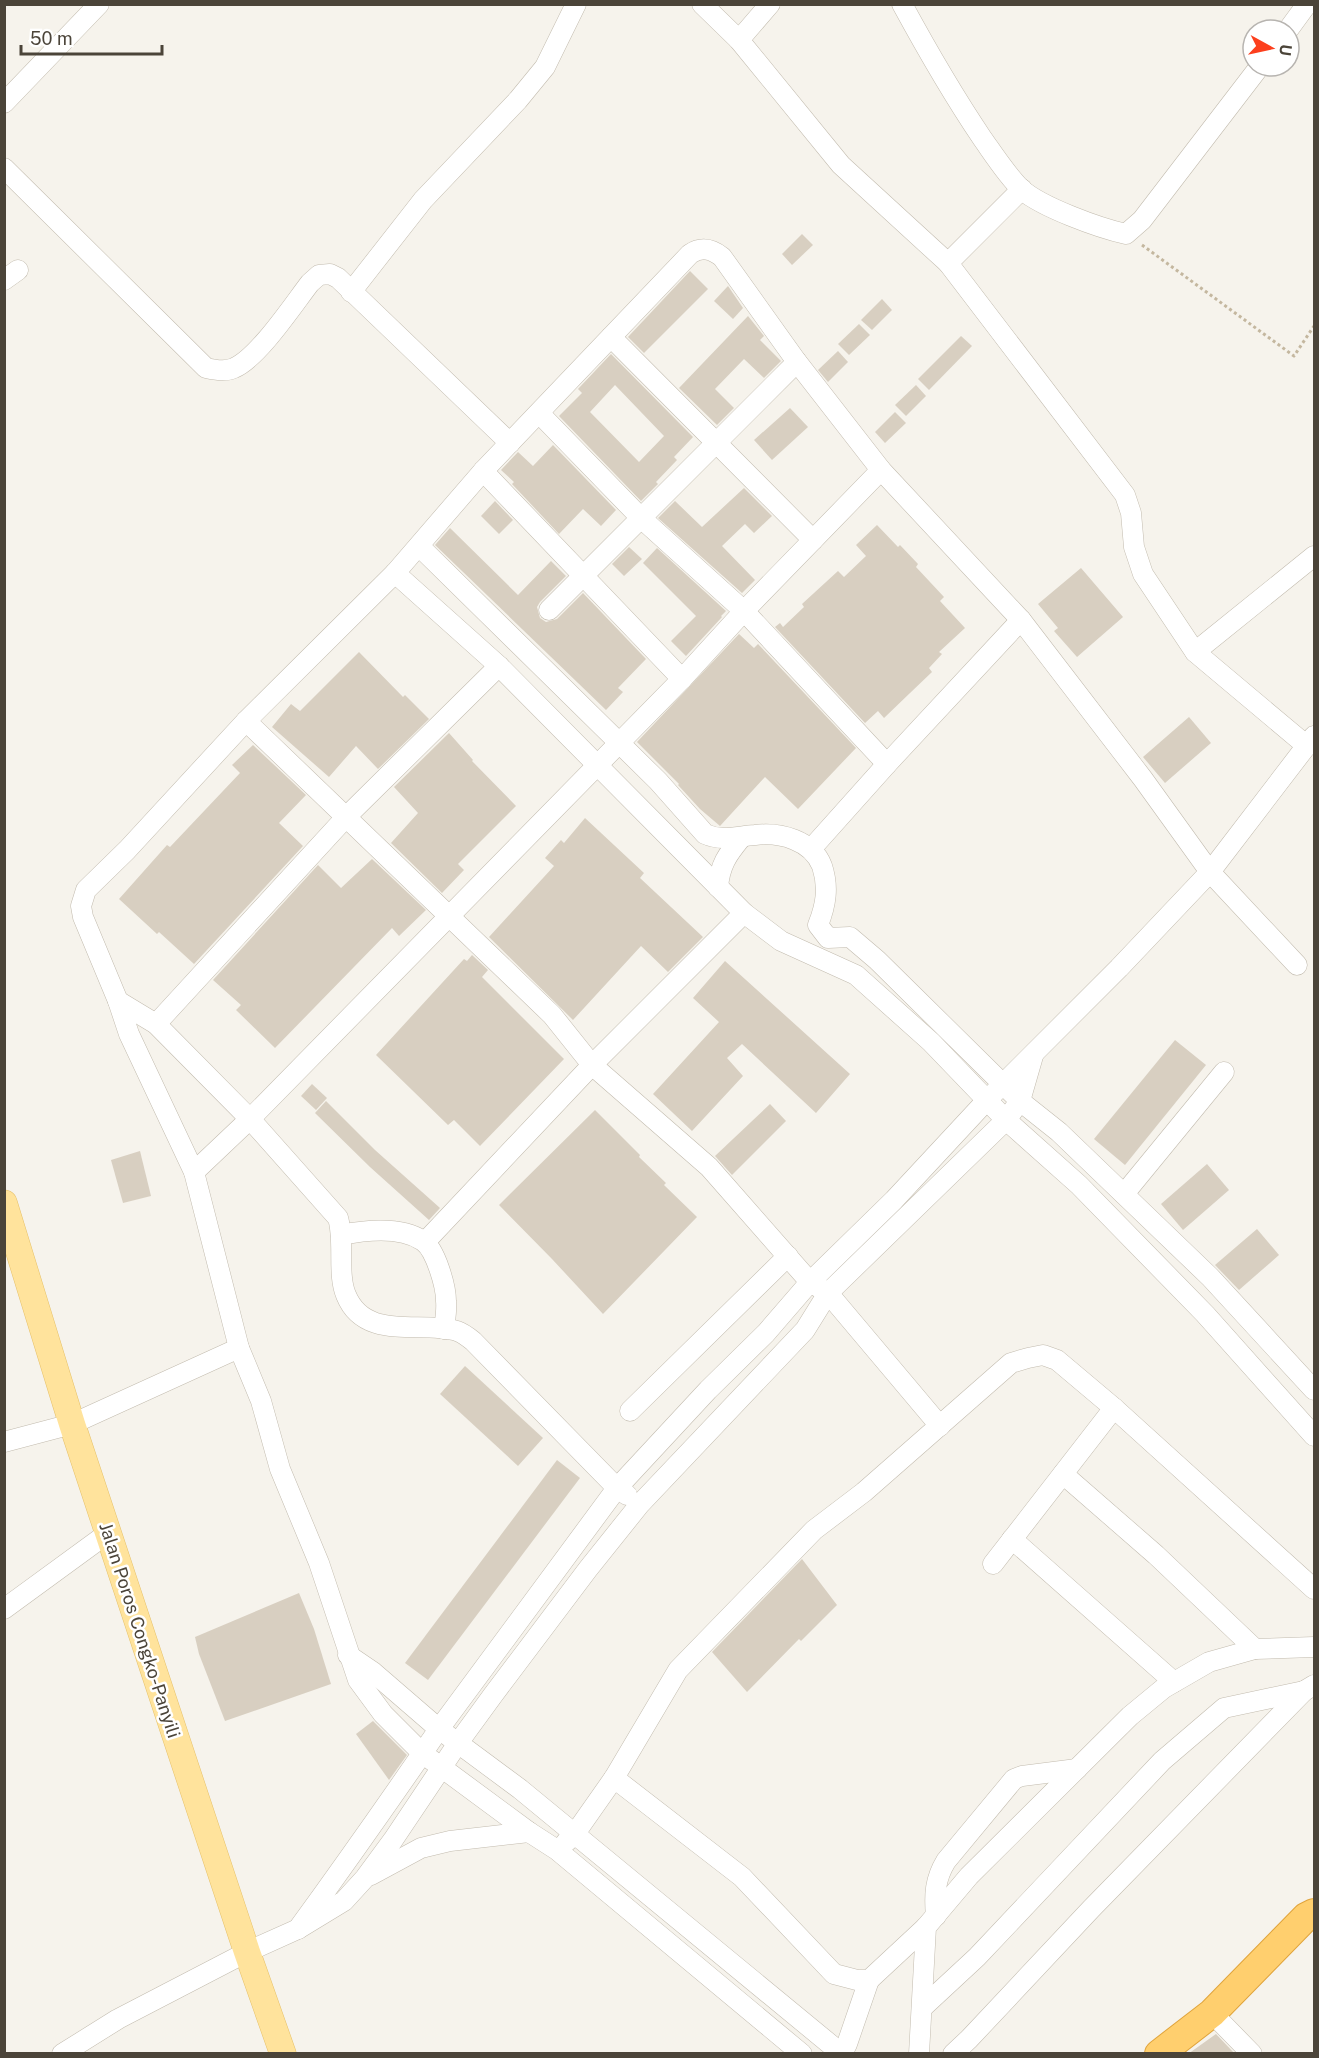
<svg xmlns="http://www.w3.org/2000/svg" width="1319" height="2058" font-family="'Public Sans',sans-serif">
  <rect width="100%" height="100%" fill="#f6f3ec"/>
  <!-- building -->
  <g fill="#d8cfc1" fill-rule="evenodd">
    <polygon points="802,234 813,245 792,265 782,254"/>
    <polygon points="690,271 708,289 644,353 628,337"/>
    <polygon points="728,286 743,308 733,319 714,301"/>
    <polygon points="882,299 892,310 872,330 861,320"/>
    <polygon points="748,316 764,336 760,340 781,361 764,378 744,359 715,389 734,408 717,425 679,388"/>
    <polygon points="859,324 870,335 849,355 838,344"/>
    <polygon points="961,336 972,346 929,390 918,379"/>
    <polygon points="838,351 848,362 828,382 818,370"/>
    <path d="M611 354 693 437 674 457 677 460 656 482 658 484 641 501 559 416 582 393 578 389ZM615 385 664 436 639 462 590 412Z"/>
    <polygon points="916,385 926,396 906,416 895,405"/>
    <polygon points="790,408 808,427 772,460 754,440"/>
    <polygon points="895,412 906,423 885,443 875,432"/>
    <polygon points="553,445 616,510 601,526 583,509 559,534 512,484 514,482 501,470 518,452 533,466"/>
    <polygon points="744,488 772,516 754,533 745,524 722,546 755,580 742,593 658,518 675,501 702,527"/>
    <polygon points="495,501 513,520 499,534 481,516"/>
    <polygon points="877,525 898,547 900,545 918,564 916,567 944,597 940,601 965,628 939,652 942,654 929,668 932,672 910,693 884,718 878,711 865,723 775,627 780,623 783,627 804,607 802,604 838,571 844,577 866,556 856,545"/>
    <polygon points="450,528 518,595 551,561 566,576 540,602 537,607 540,618 546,622 557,619 583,593 646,659 618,688 623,692 606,710 435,545"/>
    <polygon points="629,547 642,559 624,576 612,564"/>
    <polygon points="657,548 726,611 721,616 722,617 686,656 671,641 696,616 643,563"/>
    <polygon points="1081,568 1123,617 1077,657 1054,631 1058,628 1038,604"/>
    <polygon points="739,634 754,648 758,644 856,748 798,809 765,777 720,826 700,809 678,785 679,784 637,742"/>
    <polygon points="359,652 403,697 405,695 429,719 378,769 356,746 329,777 272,727 291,704 300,711"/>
    <polygon points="1189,717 1211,743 1165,783 1143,757"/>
    <polygon points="449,733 473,760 472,761 516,806 458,864 464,870 442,893 391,843 418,813 394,787"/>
    <polygon points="253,745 306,795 279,823 303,846 194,964 159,932 157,934 119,899 167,845 170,847 240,773 232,765"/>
    <polygon points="585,818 644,873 640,878 703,937 668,972 641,946 573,1020 489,937 554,866 545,858 561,840 564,843"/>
    <polygon points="372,859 426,910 399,936 392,928 275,1048 236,1010 241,1005 213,980 318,865 341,888"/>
    <polygon points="472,955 488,970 482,977 564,1059 480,1146 454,1120 448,1125 376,1055 464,959 467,961"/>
    <polygon points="725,961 850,1074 816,1113 742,1044 727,1058 743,1076 692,1131 653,1094 719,1022 693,998"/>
    <polygon points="1175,1040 1206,1065 1125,1165 1094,1139"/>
    <polygon points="312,1084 327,1098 316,1110 301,1096"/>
    <polygon points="326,1101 375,1150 440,1208 429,1220 370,1167 315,1113"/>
    <polygon points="770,1104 786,1121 732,1175 715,1156"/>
    <polygon points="595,1110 640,1155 639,1157 666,1183 664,1185 697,1217 603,1314 552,1259 499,1205"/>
    <polygon points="140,1151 151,1196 123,1203 111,1160"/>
    <polygon points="1207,1164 1229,1190 1183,1230 1161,1204"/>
    <polygon points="1257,1229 1279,1255 1239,1290 1215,1265"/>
    <polygon points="465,1366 543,1438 518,1466 440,1394"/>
    <polygon points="557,1460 580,1478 428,1680 405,1663"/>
    <polygon points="802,1559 837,1605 801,1641 799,1639 747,1692 712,1652"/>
    <polygon points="299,1593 314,1629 331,1684 225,1721 199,1654 195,1637"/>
    <polygon points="373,1721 407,1755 389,1780 356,1734"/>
    <polygon points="1216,2034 1235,2054 1188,2054"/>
  </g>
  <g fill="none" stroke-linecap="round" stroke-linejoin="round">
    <defs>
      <g id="minor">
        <polyline points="702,4 739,40 841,165 948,263 1125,495 1131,513 1134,547 1143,574 1195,652 1307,746"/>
        <path d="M902 4C927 50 953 95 982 138 994 155 1006 174 1021 189 1041 207 1099 228 1126 234L1142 220 1260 66"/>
        <polyline points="1288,30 1307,4"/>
        <polyline points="739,40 770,4"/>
        <polyline points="4,103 99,4"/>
        <path d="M4 168 206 368C216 370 225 372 234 368 258 358 293 305 310 283L319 275 330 274 338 278 510 443"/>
        <polyline points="948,263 1022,189"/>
        <polyline points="4,280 18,270"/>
        <polyline points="351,292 423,200 518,100 545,67 576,4"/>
        <polyline points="611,337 813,540"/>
        <polyline points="539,413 641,518 744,611 887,764"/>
        <polyline points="483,471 682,679"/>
        <path d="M419 546 658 781 705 834C723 842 737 836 755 835 780 832 812 840 822 866 829 887 826 905 818 925L828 938 850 937 877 960 1020 1101 1059 1132 1210 1277 1314 1390"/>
        <polyline points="395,573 499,666 744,913 781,941 856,975 931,1042 1006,1120 1079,1185 1205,1314 1314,1436"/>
        <polyline points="549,610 797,362"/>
        <polyline points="1195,652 1314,556"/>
        <polyline points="246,721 552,1015 592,1065 709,1167 810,1282 828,1293 940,1426"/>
        <polyline points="811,849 887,764 1021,620"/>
        <path d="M718 887C720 865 727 855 741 838"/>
        <polyline points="1297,965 1210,872 1314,736"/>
        <path d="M118 1001 156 1024 250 1119 338 1218C345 1241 337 1274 346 1295 365 1342 421 1320 457 1331 463 1333 468 1337 473 1341L617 1488 627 1495"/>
        <polyline points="156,1024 347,816 499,666"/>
        <polyline points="194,1172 250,1119 682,679 744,611 881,470"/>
        <polyline points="1124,1194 1224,1072"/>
        <path d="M341 1235C366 1230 401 1226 423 1241 436 1250 446 1287 446 1301 447 1311 445 1320 444 1329"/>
        <polyline points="425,1242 592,1065 744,913"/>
        <polyline points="630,1411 788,1256"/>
        <polyline points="4,1442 72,1424 239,1348"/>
        <polyline points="1063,1474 1156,1555 1255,1649"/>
        <polyline points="1012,1539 1174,1682"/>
        <polyline points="993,1564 1114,1408"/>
        <polyline points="4,1609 108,1533"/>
        <polyline points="348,1655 373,1672 439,1729 520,1789 842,2054"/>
        <polyline points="566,1842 574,1835 614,1778"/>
        <polyline points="371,1875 421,1848 450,1841 529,1832"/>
        <path d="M936 1916C934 1895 935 1879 946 1861L1014 1779 1022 1776 1077 1769"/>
        <polyline points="926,1927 869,1980 857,1980 834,1974 742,1877 614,1778 678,1670 814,1530 864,1492 1011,1363 1028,1358 1043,1355 1057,1360 1114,1408 1314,1589"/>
        <path d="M298 1929C346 1863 393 1796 439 1729L617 1488 708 1390 766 1333 810 1282 894 1200 987 1100 1119 968 1210 872 1143 779 1021 620 881 470 797 362 722 257C712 249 702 246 690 254L483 471 395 573 246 721 127 850 86 890 81 906 83 917 118 1001 129 1034 194 1172 239 1348 261 1401 280 1469 319 1563 358 1680 383 1714 422 1753 529 1832 557 1850 802 2054"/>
        <polyline points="922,2008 977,1957 1162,1761 1224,1708 1304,1691"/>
        <polyline points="1212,2013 1252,2054"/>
        <polyline points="62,2054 118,2019 247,1952 298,1929 344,1901 365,1878 393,1840 458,1743 493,1695 588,1569 640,1504 805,1330 828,1293 1006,1120 1020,1101 1033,1056"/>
        <polyline points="842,2054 847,2044 869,1980"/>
        <polyline points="919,2054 926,1927 969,1876 1130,1716 1164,1688 1209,1662 1255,1649 1314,1647"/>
        <polyline points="953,2054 969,2039 1091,1909 1304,1691 1314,1685"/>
      </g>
      <polyline id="major" points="4,1203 72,1424 247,1952 283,2054"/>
      <polyline id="highway" points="1159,2054 1212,2013 1306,1917 1314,1913"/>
    </defs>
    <!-- minor casing -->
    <use href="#minor" stroke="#c2bbae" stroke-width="21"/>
    <!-- major casing -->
    <use href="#major" stroke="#e6c16a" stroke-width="27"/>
    <!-- highway casing -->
    <use href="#highway" stroke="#e0a43c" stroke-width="30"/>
    <!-- path -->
    <polyline stroke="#c4b79f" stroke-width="3" stroke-dasharray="3 3" stroke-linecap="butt" points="1142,245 1294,356 1314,326"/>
    <!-- minor -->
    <use href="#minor" stroke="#fff" stroke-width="20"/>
    <!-- major -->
    <use href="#major" stroke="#ffe39c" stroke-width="26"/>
    <!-- highway -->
    <use href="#highway" stroke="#ffcf6e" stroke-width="28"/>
  </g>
  <g text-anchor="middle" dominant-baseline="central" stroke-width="5" stroke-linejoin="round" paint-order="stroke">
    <!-- street labels -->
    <g font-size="18" fill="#4b4439" stroke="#fff">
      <text transform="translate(140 1630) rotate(72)">Jalan Poros Congko-Panyili</text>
    </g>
  </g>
  <!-- border -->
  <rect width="1319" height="2058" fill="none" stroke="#4b4439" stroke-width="12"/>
  <!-- north arrow -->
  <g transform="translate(1271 48) rotate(98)"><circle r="28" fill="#ffffff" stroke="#b7b4b0" stroke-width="1.5"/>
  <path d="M0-4.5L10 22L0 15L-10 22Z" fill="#fc3f1d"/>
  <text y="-9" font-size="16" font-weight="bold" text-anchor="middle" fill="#4b4439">U</text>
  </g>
  <!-- scale -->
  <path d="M21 45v9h141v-9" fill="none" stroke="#4b4439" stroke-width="3"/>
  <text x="30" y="45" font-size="18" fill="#4b4439" stroke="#ffffff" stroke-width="4.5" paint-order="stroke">50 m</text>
</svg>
